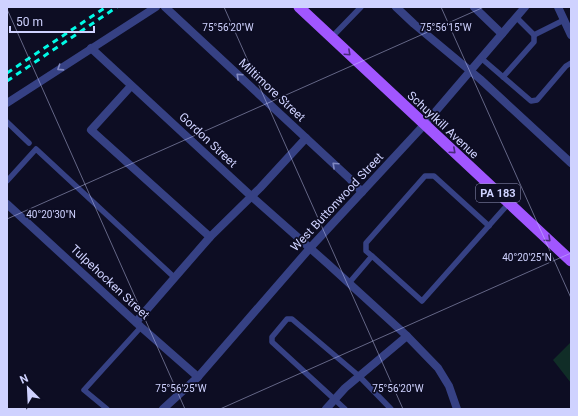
<svg xmlns="http://www.w3.org/2000/svg" width="578" height="416" font-family="Roboto,sans-serif">
  <rect width="100%" height="100%" fill="#0d0d23"/>
  <!-- green -->
  <polygon fill="#102d27" points="571,342 571,383 553,360"/>
  <g fill="none" stroke-linecap="round" stroke-linejoin="round">
    <!-- service -->
    <g stroke="#364184" stroke-width="5.5">
      <polyline points="534,35 564,20"/>
      <polyline points="331,38 361,7"/>
      <polyline points="481,58 531,101 537,100 566,66 571,63"/>
      <polyline points="503,77 534,42 534,35 516,17"/>
      <polyline points="7,122 29,143"/>
      <polyline points="7,181 36,149 175,278"/>
      <polyline points="372,256 366,251 366,243 425,176 434,176 489,226"/>
      <polyline points="349,283 372,256 422,301 509,203"/>
      <polyline points="107,409 84,390 141,327"/>
      <polyline points="345,409 272,342 272,337 287,319 292,319 359,376 391,409"/>
    </g>
    <!-- minor -->
    <g stroke="#364184" stroke-width="8">
      <polyline points="165,7 349,178 362,192"/>
      <polyline points="396,7 414,24 480,79 571,163"/>
      <polyline points="474,7 502,34"/>
      <polyline points="558,7 571,35"/>
      <polyline points="91,48 251,196 328,264 407,336 438,368 449,386 457,409"/>
      <polyline points="131,86 91,130 210,237"/>
      <polyline points="7,103 156,7"/>
      <polyline points="7,204 141,327 198,377"/>
      <polyline points="136,322 210,237 260,188 306,138"/>
      <polyline points="326,409 345,388 407,336"/>
    </g>
    <!-- tertiary -->
    <polyline stroke="#364184" stroke-width="8" points="163,409 198,377 310,248 424,125 525,7"/>
    <!-- primary -->
    <polyline stroke="#a156ff" stroke-width="11" points="299,7 571,261"/>
    <!-- rail -->
    <g stroke="#00fae6" stroke-width="3" stroke-dasharray="6 5" stroke-linecap="butt">
      <polyline points="7,73 106,7"/>
      <polyline points="7,81 117,7"/>
    </g>
  </g>
  <!-- one-way arrows -->
  <defs><path id="oneway-chevron" d="M-2-3.5L2.5 0L-2 3.5" fill="none" stroke-width="1.6" stroke-linecap="round" stroke-linejoin="round"/></defs>
  <g stroke="#482a7b">
    <use href="#oneway-chevron" transform="translate(348 53) rotate(43)"/>
    <use href="#oneway-chevron" transform="translate(453 151) rotate(42)"/>
    <use href="#oneway-chevron" transform="translate(548 239) rotate(43)"/>
  </g>
  <g stroke="#828ac2">
    <use href="#oneway-chevron" transform="translate(60 68) rotate(147)"/>
    <use href="#oneway-chevron" transform="translate(239 76) rotate(-137)"/>
    <use href="#oneway-chevron" transform="translate(335 165) rotate(-137)"/>
  </g>
  <!-- ticks -->
  <path fill="none" stroke="#cfd2ff" stroke-width="1" stroke-opacity="0.45" d="M224 7 403 409M441 7 571 298M7 9 185 409M7 219 484 7M220 409 571 253"/>
  <g text-anchor="middle" dominant-baseline="central" stroke-width="3.5" stroke-linejoin="round" paint-order="stroke">
    <!-- shield labels -->
    <rect fill="#0d0d23" stroke="#9597bd" stroke-width="1" x="476" y="184" width="44" height="18" rx="3"/>
    <g font-size="11" font-weight="bold" fill="#cfd2ff">
      <text x="498" y="193">PA 183</text>
    </g>
    <!-- street labels -->
    <g font-size="12" fill="#cfd2ff" stroke="#0d0d23">
      <text transform="translate(272 90) rotate(43)">Miltimore Street</text>
      <text transform="translate(443 125) rotate(43)">Schuylkill Avenue</text>
      <text transform="translate(208 140) rotate(43)">Gordon Street</text>
      <text transform="translate(337 202) rotate(-47)">West Buttonwood Street</text>
      <text transform="translate(110 282) rotate(43)">Tulpehocken Street</text>
    </g>
  </g>
  <g font-size="10" text-anchor="middle" fill="#cfd2ff" stroke="#0d0d23" stroke-width="3.5" stroke-linejoin="round" paint-order="stroke">
    <text x="228" y="31">75°56'20"W</text>
    <text x="446" y="31">75°56'15"W</text>
    <text x="51" y="218">40°20'30"N</text>
    <text x="527" y="261">40°20'25"N</text>
    <text x="181" y="392">75°56'25"W</text>
    <text x="398" y="392">75°56'20"W</text>
  </g>
  <!-- border -->
  <rect width="578" height="416" fill="none" stroke="#cfd2ff" stroke-width="16"/>
  <!-- north arrow -->
  <g transform="translate(28 388) rotate(336)" stroke="#0d0d23" stroke-width="3" paint-order="stroke">
  <path d="M0-3L7 15L0 10L-7 15Z" fill="#cfd2ff"/>
  <text y="-6" font-size="11" font-weight="bold" text-anchor="middle" fill="#cfd2ff">N</text>
  </g>
  <!-- scale -->
  <path d="M10 26v6h84v-6" fill="none" stroke="#cfd2ff" stroke-width="2"/>
  <text x="16" y="26" font-size="12" fill="#cfd2ff" stroke="#0d0d23" stroke-width="3" paint-order="stroke">50 m</text>
</svg>
